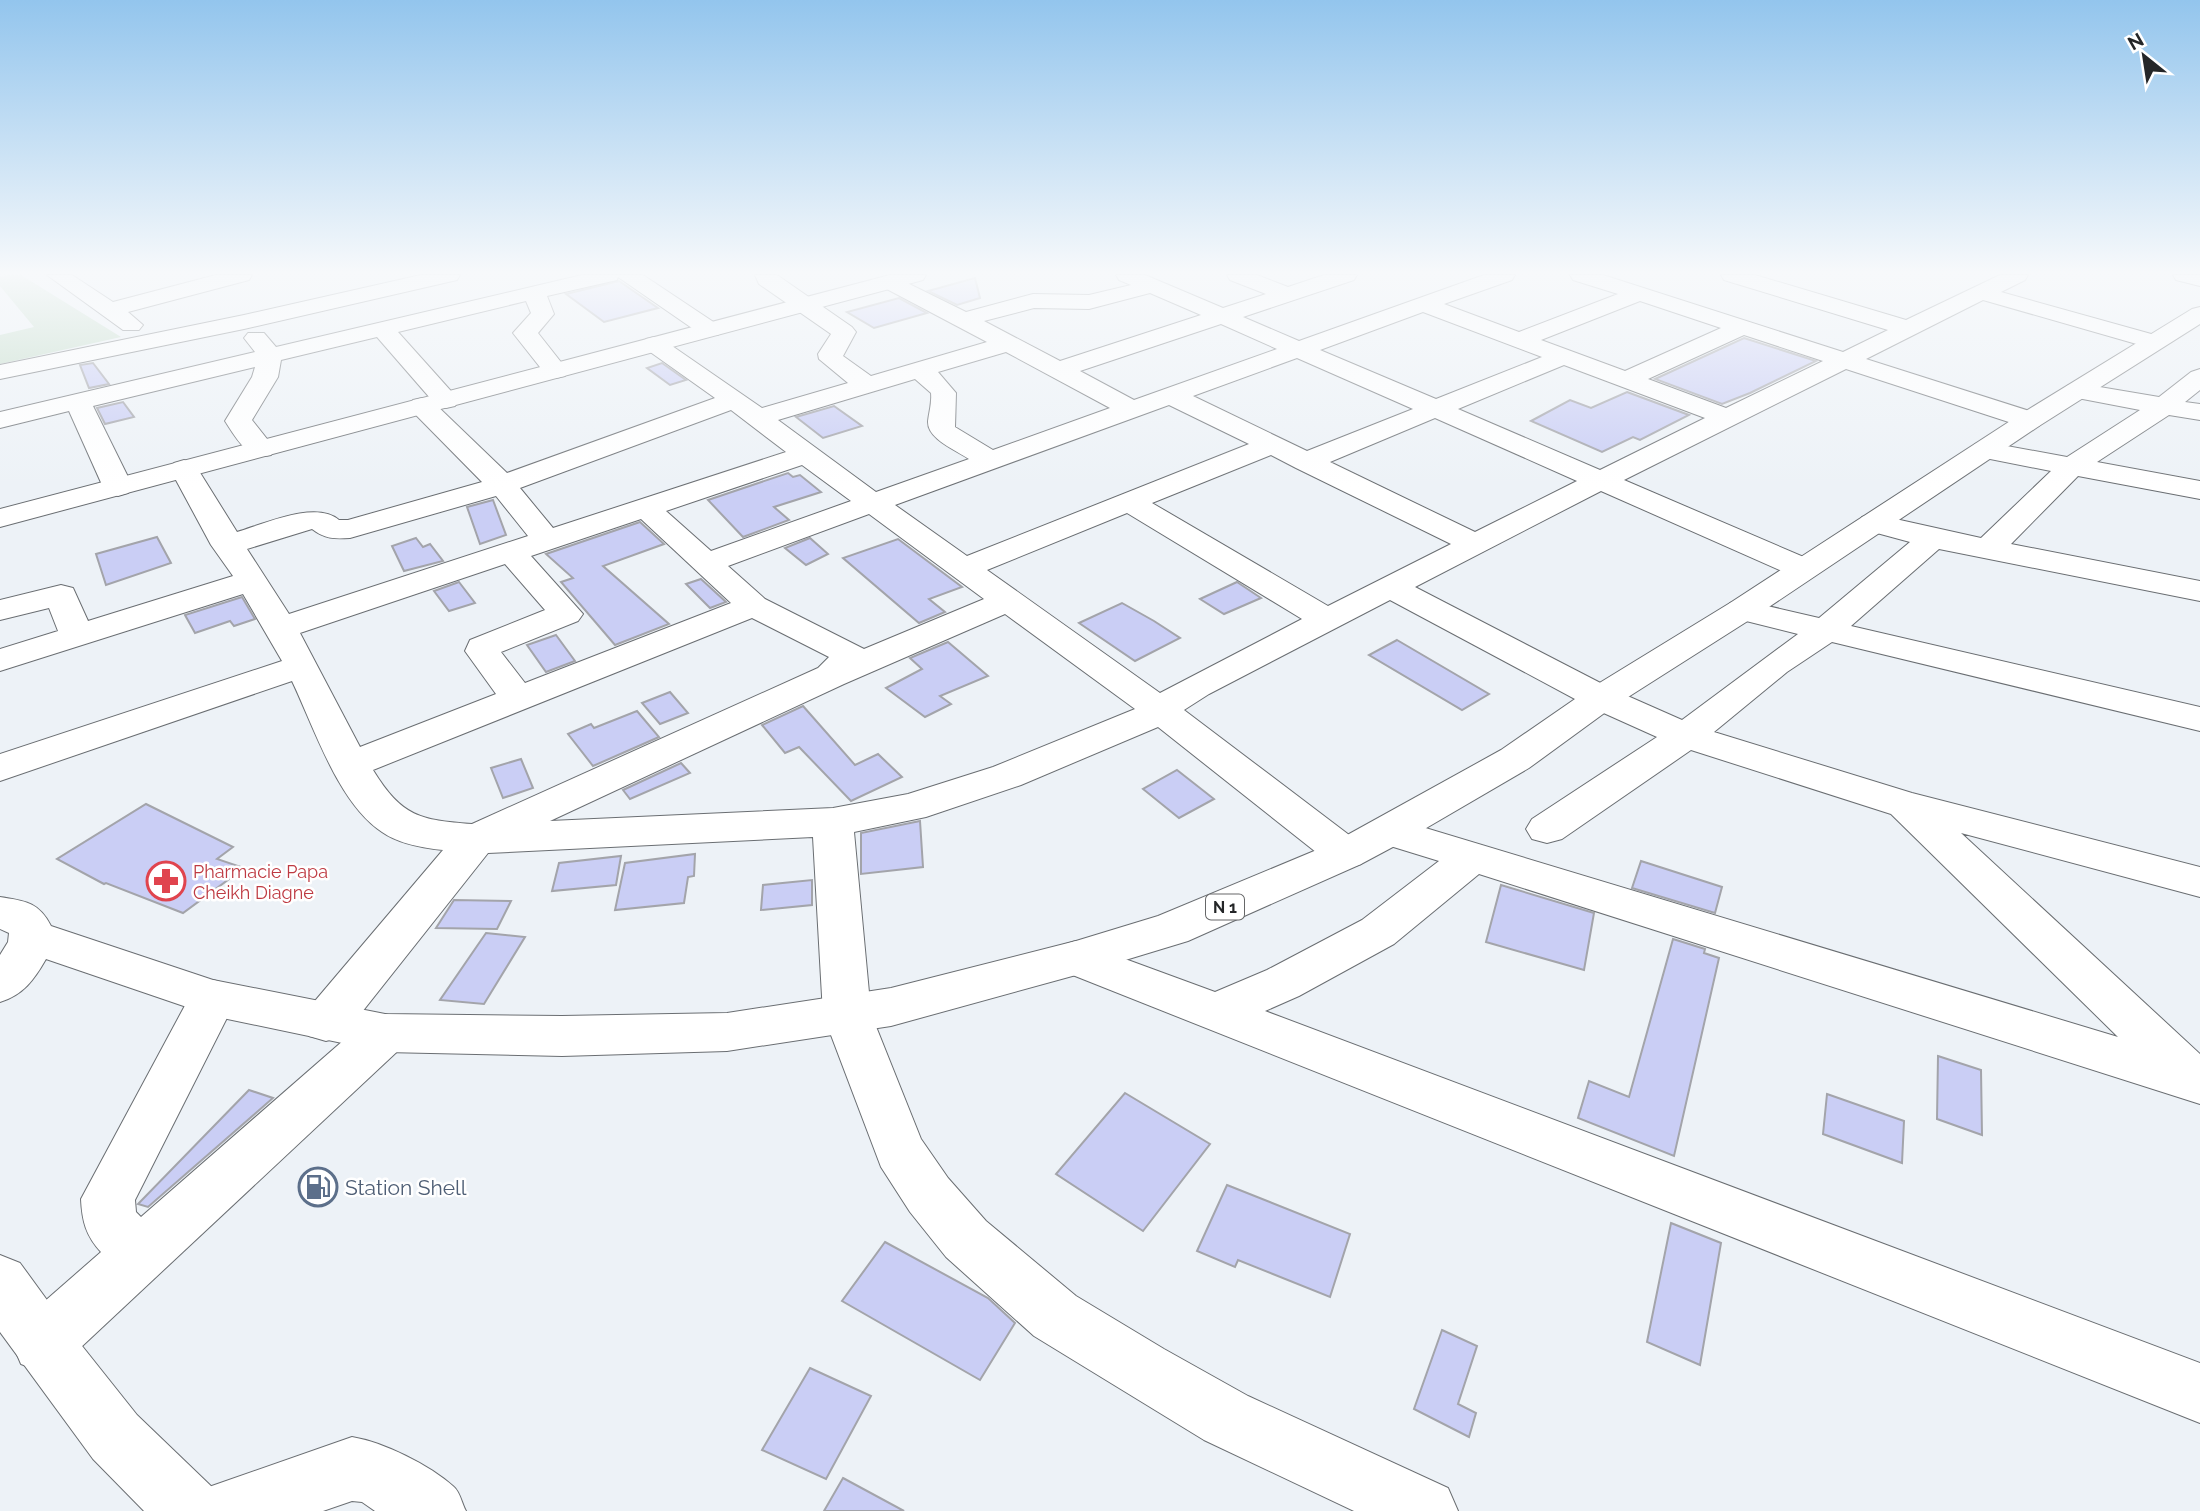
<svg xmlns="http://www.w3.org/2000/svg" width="2200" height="1511" font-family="Raleway,sans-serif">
  <rect width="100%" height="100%" fill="#edf2f7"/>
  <!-- green -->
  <polygon fill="#c2dbc7" points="8,275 21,275 121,337 0,364 0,335 34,327 0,286 0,277"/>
  <!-- building -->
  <g fill="#cacef5" stroke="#a3a4aa" stroke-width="2">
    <polygon points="975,278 980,298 957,305 928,291"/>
    <polygon points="619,281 658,308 604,322 566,294"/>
    <polygon points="899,298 927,313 874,328 847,312"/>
    <polygon points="1744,338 1816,361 1750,393 1722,404 1655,379"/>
    <polygon points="93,363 109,384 89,388 80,365"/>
    <polygon points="662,363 686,380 670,385 647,368"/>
    <polygon points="1627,392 1689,415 1640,440 1633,437 1602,452 1531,421 1570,400 1591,408"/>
    <polygon points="123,402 134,417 105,424 97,408"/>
    <polygon points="834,406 862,426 823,438 796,417"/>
    <polygon points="788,473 793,477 800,475 821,492 774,507 789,520 743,537 708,500"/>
    <polygon points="493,500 506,535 480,544 467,507"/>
    <polygon points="640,522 664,544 603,566 669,624 615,645 561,582 573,578 546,554"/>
    <polygon points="157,537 171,563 106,585 96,554"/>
    <polygon points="416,538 423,547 430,544 443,561 404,571 392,546"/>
    <polygon points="810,538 828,554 806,565 785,548"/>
    <polygon points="898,539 962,587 929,599 945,612 919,623 843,558"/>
    <polygon points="701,579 726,602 710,608 686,584"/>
    <polygon points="459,582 475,603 449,611 434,591"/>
    <polygon points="1237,582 1261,598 1224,614 1200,599"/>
    <polygon points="242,597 255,619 234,626 230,621 195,633 185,615"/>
    <polygon points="1122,603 1154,621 1180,638 1135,661 1079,623"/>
    <polygon points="556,635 575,661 546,672 527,645"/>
    <polygon points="1397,640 1489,694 1462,710 1369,655"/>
    <polygon points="948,642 988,676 940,696 951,704 925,717 886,688 922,669 910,658"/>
    <polygon points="670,692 688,713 660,724 642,703"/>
    <polygon points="803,706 855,765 878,754 902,777 851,801 799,747 785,753 762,725"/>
    <polygon points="637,711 659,737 593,766 568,734 591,724 594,728"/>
    <polygon points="521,759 533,788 503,798 491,768"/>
    <polygon points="681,763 690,773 630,799 623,790"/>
    <polygon points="1177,770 1214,799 1179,818 1143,789"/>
    <polygon points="146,804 233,847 217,859 244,868 183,913 106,883 104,884 57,859"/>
    <polygon points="920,821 923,867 861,874 861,833"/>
    <polygon points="695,854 694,876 688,877 684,903 615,910 625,863"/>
    <polygon points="621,856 616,885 552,891 559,863"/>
    <polygon points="1641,861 1722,887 1715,913 1632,888"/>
    <polygon points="812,880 812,905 761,910 763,885"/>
    <polygon points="1501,885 1594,913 1584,970 1486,942"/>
    <polygon points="454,900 511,901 497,929 436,928"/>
    <polygon points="486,933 525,937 484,1004 440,1000"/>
    <polygon points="1673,939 1705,949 1704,953 1719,958 1674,1156 1578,1118 1589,1081 1629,1097"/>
    <polygon points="1938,1056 1981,1070 1982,1135 1937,1119"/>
    <polygon points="249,1090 273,1098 148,1207 138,1204"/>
    <polygon points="1125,1093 1210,1144 1143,1231 1056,1174"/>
    <polygon points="1827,1094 1904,1121 1902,1163 1823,1134"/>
    <polygon points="1227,1185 1350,1234 1330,1297 1238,1260 1235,1267 1197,1251"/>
    <polygon points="1671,1223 1721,1243 1700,1365 1647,1342"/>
    <polygon points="885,1242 988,1298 1015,1323 980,1380 842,1301"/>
    <polygon points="1442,1330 1477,1346 1458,1404 1476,1413 1469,1437 1414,1409"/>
    <polygon points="810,1368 871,1396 826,1479 762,1450"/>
    <polygon points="843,1478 904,1511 824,1511"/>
  </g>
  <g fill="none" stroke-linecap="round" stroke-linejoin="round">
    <defs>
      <g id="minor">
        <polygon points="47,275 72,275 113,302 216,275 252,275 249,280 128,312 143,325 139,330 123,330"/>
        <polygon points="421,275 460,275 457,280 244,329 0,379 0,365 244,315"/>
        <path d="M582 275H643L718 325 722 330 718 335H702L618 277 617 280 547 296 554 314 538 333 568 371 565 376 556 378 547 376 513 333 531 313 526 301 398 332 459 400 455 406 446 408 437 406 377 337 281 360 278 377 252 420 275 449 271 455C248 461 236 438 225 421L252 377 255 367 93 406 133 487 128 493 118 496 108 493 103 487 69 411 0 428V412L255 352 244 338 248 333H264L276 347Z"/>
        <path d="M755 275H777L852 327 856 332 843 356 871 376 987 342 883 287 880 282 883 277 891 275 966 312 1033 294 1089 295 1131 285 1119 280 1116 275H1145L1223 308 1266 294 1230 280 1227 275H1257L1288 287 1324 275H1357L1354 280 1243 317 1299 341 1484 275H1515L1512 280 1444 304 1519 332 1618 294 1573 280 1570 275H1603L1843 352 1888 330 1724 280 1721 275H1755L1906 320 2000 275H2028L2025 280 2001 292 2162 337 2166 342 2162 347 2154 349 1983 300 1866 359 2039 414 2043 420 2039 426 2030 428 2021 426 1846 369 1624 480 1813 561 1818 568 1813 575 1802 578 1791 575 1601 491 1415 587 1614 690 1682 720 1798 634 1730 617 1725 610 1730 603 1742 600 1819 618 1910 542 1862 529 1858 523 1862 517 1873 514 1981 538 2051 471 1975 456 1971 450 1975 444 1985 442 2067 457 2140 410 2067 396 2063 391 2067 386 2076 383 2159 397 2191 372 2200 369V390L2185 402 2200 404V420L2169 415 2097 462 2200 481V499L2078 476 2011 544 2200 581V601L1939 549 1851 626 2200 707V731L1832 642 1787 672 1714 732 1912 793 2200 867V897L1961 833 2200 1054V1104L1479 874 1394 944 1299 996 1265 1011 2200 1363V1423L1060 970 1053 958 1060 946 1076 941 1215 992 1267 970 1362 920 1439 861 1374 841 1368 831 1374 821 1389 817 2118 1037 1891 814 1691 750 1562 839 1547 843 1532 839 1526 829 1532 819 1657 737 1588 706 1390 600 1209 694 1184 710 1361 844 1367 854 1361 864 1346 869 1331 864 1158 727 1021 785 926 817 854 832 871 1014 921 1139 948 1178 986 1221 1076 1296 1164 1349 1248 1396 1448 1488 1458 1511H1354L1204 1440 1034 1336 946 1257 910 1212 881 1167 823 1014 813 837 488 853 343 1036 326 1041 309 1036 302 1022 309 1008 443 850C423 848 399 844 382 832 338 803 314 727 292 681L0 781V754L282 661 243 594 0 671V649L58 631 49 608 0 620V600L61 585 73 588 88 621 233 576 211 545 170 469 174 463 184 460 194 463 237 532C264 524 316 500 339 520H348L482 482 413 412 409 406 413 400 422 398 431 400 507 473 715 398 646 349 642 344 646 339 654 337 662 339 762 408 848 383 819 359 818 354 831 334 759 284ZM1150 293 1201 315 1060 361 984 321 1034 308 1089 309ZM1640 301 1721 328 1625 371 1541 340ZM1423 312 1542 357 1436 399 1320 350ZM1221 324 1277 349 1134 400 1080 371ZM1744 335 1823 361 1726 408 1648 379ZM1006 352 1110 408 993 450 955 427 956 393 938 372ZM1297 358 1413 409 1307 451 1193 396ZM1564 365 1705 418 1600 470 1458 409ZM915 379 931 393C932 403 929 412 928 421 927 439 956 450 969 459L876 492 778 420ZM1169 405 1249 444 967 556 895 505ZM731 410 786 452 553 528 520 488ZM1435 418 1577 481 1475 532 1330 462ZM1271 455 1296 468 1451 544 1328 606 1152 503ZM802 465 851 501 711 551 666 511ZM496 496 528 536 289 614 247 549 312 529C325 539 334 539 350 538ZM1127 513 1302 619 1160 693 987 570ZM869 514 984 599 864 649 765 599 728 566ZM641 519 731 603 525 683 501 652 578 621 583 614 531 556ZM505 564 545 610 470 640 465 651 496 694 360 747 300 633ZM1005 614 1135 709 993 767 908 794 833 808 550 821 844 684ZM752 618 829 657 818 668 472 824C420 820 402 817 373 770Z"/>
        <polygon points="2173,275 2200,275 2200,286 2176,280"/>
        <path d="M213 980 230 985 237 998 135 1200 136 1212 141 1217 368 1019 385 1014 402 1019 409 1033 402 1047 63 1364 42 1372 21 1364 12 1343 21 1322 101 1252C86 1236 82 1221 81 1199L196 985Z"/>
        <path d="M352 1437C383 1442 430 1465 454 1487 460 1492 462 1504 466 1511H375L362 1502 352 1501 323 1511H196L206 1488Z"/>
      </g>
      <g id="major">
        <polygon points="890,275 926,275 923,280 0,527 0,509"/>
        <polygon points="0,1255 20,1263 63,1322 137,1415 213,1488 223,1511 144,1511 93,1459 0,1332"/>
      </g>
      <path id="highway" d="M2200 307V324L2039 426 1754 617 1614 706 1529 768 1404 841 1361 864 1188 941 1076 975 891 1026 727 1051 562 1056 385 1052 213 1016 46 959C34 980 23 995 0 1002V955L8 942 9 933 0 929V897C25 901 39 902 51 926L213 980 385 1014 562 1016 727 1013 891 988 1076 941 1158 916 1331 844 1501 750 1588 690 1730 603 2021 414 2192 309Z"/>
    </defs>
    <!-- minor casing -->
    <use href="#minor" stroke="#6a6e72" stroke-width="2"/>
    <!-- major casing -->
    <use href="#major" stroke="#6a6e72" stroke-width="2"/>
    <!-- highway casing -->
    <use href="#highway" stroke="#6a6e72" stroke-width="2"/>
    <!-- minor -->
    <use href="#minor" fill="#fff" fill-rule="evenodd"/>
    <!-- major -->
    <use href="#major" fill="#fff" fill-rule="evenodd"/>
    <!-- highway -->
    <use href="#highway" fill="#fff" fill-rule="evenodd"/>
  </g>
  <!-- sky -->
  <linearGradient id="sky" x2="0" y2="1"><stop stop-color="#93c5ed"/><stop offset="0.56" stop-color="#f7f9fb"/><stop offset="1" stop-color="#f7f9fb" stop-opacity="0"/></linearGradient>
  <rect width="2200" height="487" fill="url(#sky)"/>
  <!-- icons -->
  <defs>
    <symbol id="pharmacy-ring" viewBox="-11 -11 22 22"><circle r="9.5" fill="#fff" stroke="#e0444e" stroke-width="1.5"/><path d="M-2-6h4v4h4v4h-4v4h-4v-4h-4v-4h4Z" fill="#e0444e"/></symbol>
    <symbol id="fuel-ring" viewBox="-11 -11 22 22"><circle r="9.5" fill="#fff" stroke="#5c6f8a" stroke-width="1.5"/><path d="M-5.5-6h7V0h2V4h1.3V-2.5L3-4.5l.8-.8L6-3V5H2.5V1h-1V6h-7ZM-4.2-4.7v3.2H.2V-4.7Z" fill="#5c6f8a"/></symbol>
  </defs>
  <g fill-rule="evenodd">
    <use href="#pharmacy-ring" x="144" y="859" width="44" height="44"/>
    <use href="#fuel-ring" x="296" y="1165" width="44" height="44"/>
  </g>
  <g text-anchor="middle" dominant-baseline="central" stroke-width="5" stroke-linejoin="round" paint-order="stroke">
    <!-- shield labels -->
    <rect fill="#fff" stroke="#666768" stroke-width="2" x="1206" y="894.5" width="38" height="25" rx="5"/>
    <g font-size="16" font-weight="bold" fill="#242628">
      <text x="1225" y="907">N 1</text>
    </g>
    <!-- health labels -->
    <g font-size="18" fill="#be3a42" stroke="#fff" text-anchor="start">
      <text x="193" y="871">Pharmacie Papa<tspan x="193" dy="21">Cheikh Diagne</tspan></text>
    </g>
    <!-- near-service labels -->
    <g font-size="21" fill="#4e5e75" stroke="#fff" text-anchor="start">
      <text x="345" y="1187">Station Shell</text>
    </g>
  </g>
  <!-- north arrow -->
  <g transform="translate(2144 56) rotate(330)" stroke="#ffffff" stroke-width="5" paint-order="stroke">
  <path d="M0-5L12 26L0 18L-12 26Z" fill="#242628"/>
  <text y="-10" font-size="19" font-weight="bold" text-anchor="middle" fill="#242628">N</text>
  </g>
</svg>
